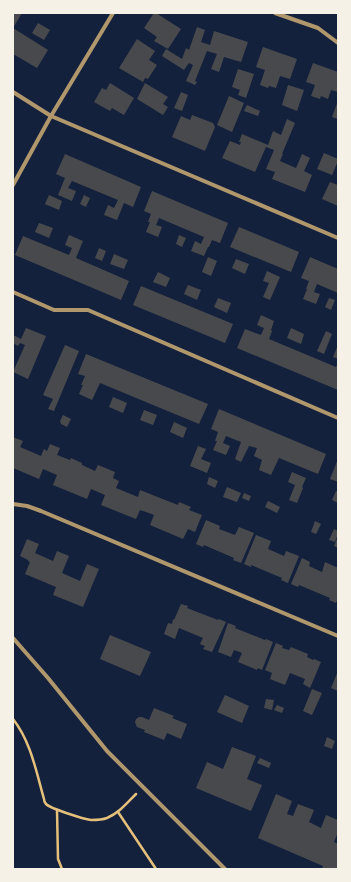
<svg xmlns="http://www.w3.org/2000/svg" width="351" height="882" font-family="'Asap Condensed',sans-serif">
  <rect width="100%" height="100%" fill="#14213d"/>
  <!-- building -->
  <g fill="#48494c">
    <polygon points="13,13 22,13 13,28"/>
    <polygon points="154,13 156,13 181,29 168,49 154,41 157,37 144,28"/>
    <polygon points="38,23 50,30 44,40 32,33"/>
    <polygon points="197,27 205,30 201,42 210,45 214,31 248,42 241,62 224,57 219,72 211,69 217,54 207,51 195,81 197,82 195,85 186,81 193,65 189,63 184,70 162,56 166,49 182,59 186,48 189,50"/>
    <polygon points="13,28 48,50 37,68 13,54"/>
    <polygon points="137,39 155,51 149,60 157,65 148,79 145,78 143,82 119,68"/>
    <polygon points="263,47 297,59 290,79 280,76 276,88 269,86 268,88 260,85 265,70 256,67"/>
    <polygon points="313,63 338,72 338,92 331,90 328,99 321,96 320,99 311,96 315,85 306,82"/>
    <polygon points="238,69 254,74 246,98 238,95 240,90 232,87"/>
    <polygon points="110,83 134,98 124,115 112,108 110,111 94,102 102,88 106,90"/>
    <polygon points="145,83 168,97 163,104 168,107 163,115 137,99"/>
    <polygon points="288,85 304,90 297,111 282,105"/>
    <polygon points="181,92 188,95 182,111 174,108"/>
    <polygon points="229,96 244,103 232,132 217,125"/>
    <polygon points="338,101 338,119 332,117"/>
    <polygon points="247,105 260,111 258,116 244,111"/>
    <polygon points="192,115 213,123 215,127 205,151 172,137 181,116 190,120"/>
    <polygon points="287,119 295,123 282,154 283,154 280,161 296,168 302,154 310,158 304,171 312,175 305,192 272,179 275,172 266,169 274,150 266,147 255,172 222,158 230,141 240,145 241,142 239,142 242,134 268,145 273,131 281,135"/>
    <polygon points="324,153 338,159 338,161 332,175 317,169"/>
    <polygon points="65,154 141,187 133,207 124,203 117,220 104,215 108,205 114,208 118,200 72,181 68,188 76,191 72,201 58,195 65,178 56,174"/>
    <polygon points="330,182 338,185 338,206 322,199"/>
    <polygon points="152,191 228,223 220,243 212,240 209,247 208,247 204,256 191,251 195,241 201,244 204,237 159,218 156,225 162,227 158,237 146,232 150,222 148,222 151,214 144,211"/>
    <polygon points="49,195 62,201 59,210 45,204"/>
    <polygon points="84,195 90,198 86,207 80,204"/>
    <polygon points="39,223 53,228 49,238 35,232"/>
    <polygon points="239,227 299,252 291,272 230,247"/>
    <polygon points="69,235 83,241 76,258 129,281 121,300 15,255 23,236 69,255 72,248 65,245"/>
    <polygon points="179,235 186,238 182,247 176,244"/>
    <polygon points="99,248 106,251 102,261 95,258"/>
    <polygon points="114,254 128,260 124,269 110,264"/>
    <polygon points="208,257 217,261 211,276 202,272"/>
    <polygon points="310,257 338,269 338,293 317,284 314,292 320,294 316,304 303,299 307,289 306,289 309,281 301,278"/>
    <polygon points="236,259 249,264 245,274 232,268"/>
    <polygon points="267,271 280,277 270,300 263,297 269,283 263,281"/>
    <polygon points="158,272 170,278 166,287 153,282"/>
    <polygon points="188,285 201,290 197,300 184,294"/>
    <polygon points="141,286 233,324 225,343 133,305"/>
    <polygon points="218,298 231,303 227,313 214,307"/>
    <polygon points="329,298 335,300 331,310 325,307"/>
    <polygon points="261,315 274,321 271,330 272,331 269,339 336,367 338,363 338,390 237,348 245,329 261,335 264,328 257,325"/>
    <polygon points="26,328 46,336 28,379 13,372 25,345 20,343 18,346 13,343 13,335 21,339"/>
    <polygon points="291,328 304,334 301,344 287,338"/>
    <polygon points="326,331 332,334 324,354 317,351"/>
    <polygon points="65,345 79,351 54,411 48,409 53,399 43,395"/>
    <polygon points="338,345 338,359 333,357"/>
    <polygon points="86,354 208,404 199,424 100,383 92,400 79,394 83,385 81,385 85,376 78,374"/>
    <polygon points="113,397 127,403 123,413 109,407"/>
    <polygon points="219,409 326,454 318,474 279,458 271,475 259,470 262,460 254,456 257,448 249,446 241,462 235,459 241,442 226,436 223,443 230,446 226,455 213,450 217,441 215,441 218,432 211,429"/>
    <polygon points="144,410 157,415 153,425 140,420"/>
    <polygon points="63,415 71,419 67,427 61,424 60,421"/>
    <polygon points="174,422 187,428 183,438 170,432"/>
    <polygon points="13,437 23,441 20,447 41,456 44,449 47,451 50,444 60,448 57,455 70,460 71,458 82,463 82,465 95,471 98,465 115,472 113,478 119,481 116,488 138,497 140,490 178,505 179,502 191,507 189,510 202,515 195,532 188,529 183,539 150,525 154,515 146,512 140,510 136,519 101,505 105,495 91,489 87,499 53,485 57,475 43,469 39,479 13,468"/>
    <polygon points="198,446 206,449 201,459 211,463 207,473 190,466"/>
    <polygon points="338,459 338,482 330,479"/>
    <polygon points="292,472 306,478 302,487 303,488 297,503 289,500 295,485 288,482"/>
    <polygon points="209,477 218,481 215,488 207,484"/>
    <polygon points="227,487 241,493 237,502 223,497"/>
    <polygon points="336,491 338,492 338,503 332,500"/>
    <polygon points="244,493 251,496 249,501 242,498"/>
    <polygon points="268,501 280,507 277,513 265,507"/>
    <polygon points="206,520 220,526 219,529 235,535 239,527 254,533 241,563 233,560 234,558 204,545 203,547 196,544"/>
    <polygon points="315,521 321,524 316,534 311,532"/>
    <polygon points="334,529 338,531 338,534 335,542 329,540"/>
    <polygon points="256,535 271,541 268,549 284,556 286,551 299,556 288,583 281,580 282,578 251,565 251,567 244,564"/>
    <polygon points="338,536 338,548 334,546"/>
    <polygon points="27,539 39,544 35,553 53,561 57,551 69,556 62,573 80,581 87,564 99,569 83,607 53,595 56,587 25,574 30,562 29,562 28,560 20,556"/>
    <polygon points="302,558 310,562 309,566 322,572 325,562 338,568 338,597 336,603 329,600 330,598 299,585 298,587 291,584"/>
    <polygon points="181,604 188,606 187,608 218,620 219,619 226,622 212,652 203,649 205,646 200,644 203,638 179,628 175,639 164,634 168,623 172,624 173,619 174,620"/>
    <polygon points="228,623 236,626 235,628 265,640 266,639 273,642 262,670 258,668 257,670 238,662 242,653 234,650 231,657 218,652"/>
    <polygon points="110,635 151,652 140,676 100,659"/>
    <polygon points="276,643 283,646 282,648 289,650 291,647 308,654 307,657 313,660 314,659 321,662 310,688 303,684 305,679 290,673 285,685 270,679 272,673 265,670"/>
    <polygon points="338,671 338,691 331,688"/>
    <polygon points="312,689 322,693 312,715 303,711"/>
    <polygon points="225,695 249,706 242,723 217,712"/>
    <polygon points="266,699 274,700 272,710 264,708"/>
    <polygon points="277,705 284,708 282,713 274,710"/>
    <polygon points="154,708 174,716 172,718 187,724 181,739 167,733 164,740 144,732 145,730 137,727 136,725 135,722 136,719 139,717 142,717 149,720"/>
    <polygon points="327,737 335,741 332,749 324,746"/>
    <polygon points="232,747 256,756 247,779 262,785 251,811 196,788 207,762 223,769"/>
    <polygon points="260,758 271,763 269,768 257,763"/>
    <polygon points="276,794 292,801 287,814 293,816 298,804 314,810 309,822 321,828 326,815 338,820 338,832 334,842 338,844 338,869 322,869 323,866 258,838"/>
  </g>
  <g fill="none" stroke-linecap="round" stroke-linejoin="round">
    <!-- path -->
    <g stroke="#e5c07b" stroke-width="2.5">
      <path d="M13 719C31 742 36 771 44 799 44 801 45 803 46 804 51 809 84 819 91 820 96 820 102 820 107 818 119 813 127 803 136 794"/>
      <polyline points="57,810 58,859 62,869"/>
      <polyline points="118,812 156,869"/>
    </g>
    <!-- minor -->
    <g stroke="#b1986c" stroke-width="4">
      <polyline points="275,13 318,28 338,43"/>
      <polyline points="13,92 51,116 338,238"/>
      <polyline points="13,185 51,116 113,13"/>
      <polyline points="13,292 54,310 88,310 338,418"/>
      <polyline points="13,504 27,506 41,511 338,636"/>
      <polyline points="13,638 48,678 107,751 225,869"/>
    </g>
  </g>
  <!-- border -->
  <rect width="351" height="882" fill="none" stroke="#f6f1e7" stroke-width="28"/>
</svg>
